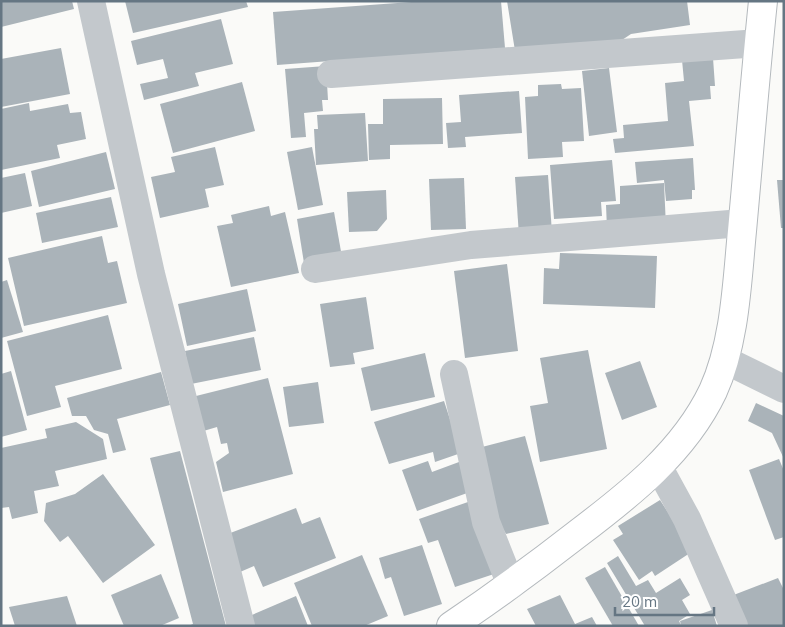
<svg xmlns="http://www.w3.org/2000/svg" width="785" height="627" font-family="Mulish,sans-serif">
  <rect width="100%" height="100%" fill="#fafaf8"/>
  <!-- building -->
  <g fill="#aab3b9">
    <polygon points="1,1 72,1 74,9 1,27"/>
    <polygon points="125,1 246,1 248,7 133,33"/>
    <polygon points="425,1 501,1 505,48 277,65 273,12"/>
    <polygon points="507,1 687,1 690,25 631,34 619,42 516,57"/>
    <polygon points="221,19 233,64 195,73 199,86 144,100 140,84 168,78 163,59 137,65 131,41"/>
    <polygon points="61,48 70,94 1,107 1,59"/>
    <polygon points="713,58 715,86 710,86 711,99 689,101 694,146 615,153 613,139 624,138 623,125 668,121 665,83 684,81 682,60"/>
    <polygon points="326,66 328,100 322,100 323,111 304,113 306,137 291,138 285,69"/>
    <polygon points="609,68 617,132 589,136 582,71"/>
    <polygon points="242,82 255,131 173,153 160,104"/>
    <polygon points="561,84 562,89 581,88 584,141 562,142 563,157 528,159 525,97 538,96 538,85"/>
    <polygon points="519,91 522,133 465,137 466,147 448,148 446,123 461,122 459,95"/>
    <polygon points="442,98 443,144 390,145 390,159 369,160 368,124 383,124 383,99"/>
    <polygon points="29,103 30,111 68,104 70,113 81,112 86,139 57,145 60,158 1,170 1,109"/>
    <polygon points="365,113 368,161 316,165 314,129 318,129 317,115"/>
    <polygon points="215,147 224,185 205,189 209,207 160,218 151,177 175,172 171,157"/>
    <polygon points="312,147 323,205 298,210 287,152"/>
    <polygon points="106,152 115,189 39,207 31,171"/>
    <polygon points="693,158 695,190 692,190 692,199 666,201 664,180 637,183 635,162"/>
    <polygon points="612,160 616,201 601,202 602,216 554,219 550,165"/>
    <polygon points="25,173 32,206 1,213 1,178"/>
    <polygon points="548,175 552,233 519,236 515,177"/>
    <polygon points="464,178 466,229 431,230 429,179"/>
    <polygon points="777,180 784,180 784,228 781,228"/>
    <polygon points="664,183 666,227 607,229 606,205 620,204 620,186"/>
    <polygon points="386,190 387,219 377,231 349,232 347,192"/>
    <polygon points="111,197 118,227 42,243 36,213"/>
    <polygon points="269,206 271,216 285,212 299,273 231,287 217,226 233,223 231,215"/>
    <polygon points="334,212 342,257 304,263 297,219"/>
    <polygon points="102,236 108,263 117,261 127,303 24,326 8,258"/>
    <polygon points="560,253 657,256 655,308 543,304 544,268 559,269"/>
    <polygon points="507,264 518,351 465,358 454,271"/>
    <polygon points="7,280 23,332 1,338 1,282"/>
    <polygon points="247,289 256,331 187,346 178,304"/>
    <polygon points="366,297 374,349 353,353 355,364 330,367 320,304"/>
    <polygon points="108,315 122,369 55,386 61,407 27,416 7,341"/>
    <polygon points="254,337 261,370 191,384 185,351"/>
    <polygon points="588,350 607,449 540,462 530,406 548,403 540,358"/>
    <polygon points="425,353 435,397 371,411 361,368"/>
    <polygon points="640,361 657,407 622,420 605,373"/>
    <polygon points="11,371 27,430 1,437 1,374"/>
    <polygon points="161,372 170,405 117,419 126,450 113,453 108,434 94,430 86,416 72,416 67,398"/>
    <polygon points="268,378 293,474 223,492 216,462 229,453 227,443 221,444 217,427 200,432 192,397"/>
    <polygon points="318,382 324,423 289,427 283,387"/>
    <polygon points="444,401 461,453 435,462 433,452 389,464 374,422"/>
    <polygon points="756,403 784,416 784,459 772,433 748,421"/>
    <polygon points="76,422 103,439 107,459 55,471 59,486 34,491 38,513 12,519 9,507 1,508 1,448 47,438 45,429"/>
    <polygon points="525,436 549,524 506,534 497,518 482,447"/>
    <polygon points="180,451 226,626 188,626 193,624 150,458"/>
    <polygon points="779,459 784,471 784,537 775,540 749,470"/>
    <polygon points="428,461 432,472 459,462 470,492 417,511 402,470"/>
    <polygon points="103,474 155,545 103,583 68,536 60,542 44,521 46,503 75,494"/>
    <polygon points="660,500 693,551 655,576 652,571 639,580 613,540 623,534 618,526"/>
    <polygon points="468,502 494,574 455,587 438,540 428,543 419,519"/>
    <polygon points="296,508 302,524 320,517 336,558 263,587 254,566 240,572 225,535"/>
    <polygon points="422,545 442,604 404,616 391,577 385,579 379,558"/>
    <polygon points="362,555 388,616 364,626 312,626 294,583"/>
    <polygon points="618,556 636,586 648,580 656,593 680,578 690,595 682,600 690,614 679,621 681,625 680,621 712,610 717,626 645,626 607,563"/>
    <polygon points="605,567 639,626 613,626 585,578"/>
    <polygon points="161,574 179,618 160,626 124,626 111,595"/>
    <polygon points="778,578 784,590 784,626 744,626 731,596"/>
    <polygon points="560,595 575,624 592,617 597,626 536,626 527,609"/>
    <polygon points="67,596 77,626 15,626 9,607"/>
    <polygon points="296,596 308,626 248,626 245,618"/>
  </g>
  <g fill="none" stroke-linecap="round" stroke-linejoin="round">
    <defs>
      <path id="highway" d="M451 626C494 597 535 567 576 535 629 495 684 452 713 391 735 343 737 283 742 231 749 155 755 78 763 1"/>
    </defs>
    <!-- highway casing -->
    <use href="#highway" stroke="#b4b9bd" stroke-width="30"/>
    <!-- minor -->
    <g stroke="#c3c8cc" stroke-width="28">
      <polyline points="91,1 151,274 241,626"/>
      <polyline points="331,74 759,43"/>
      <polyline points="315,269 471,245 742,223"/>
      <polyline points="725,360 784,389"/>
      <polyline points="454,374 486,522 511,585"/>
      <polyline points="658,466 687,519 734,626"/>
    </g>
    <!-- highway -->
    <use href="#highway" stroke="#fff" stroke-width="28"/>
  </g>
  <!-- border -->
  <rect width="785" height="627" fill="none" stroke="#657683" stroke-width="5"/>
  <!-- scale -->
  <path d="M615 607v8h99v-8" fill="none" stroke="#657683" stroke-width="2.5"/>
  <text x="622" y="607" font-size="15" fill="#657683" stroke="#ffffff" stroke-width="4" paint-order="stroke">20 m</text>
</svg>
